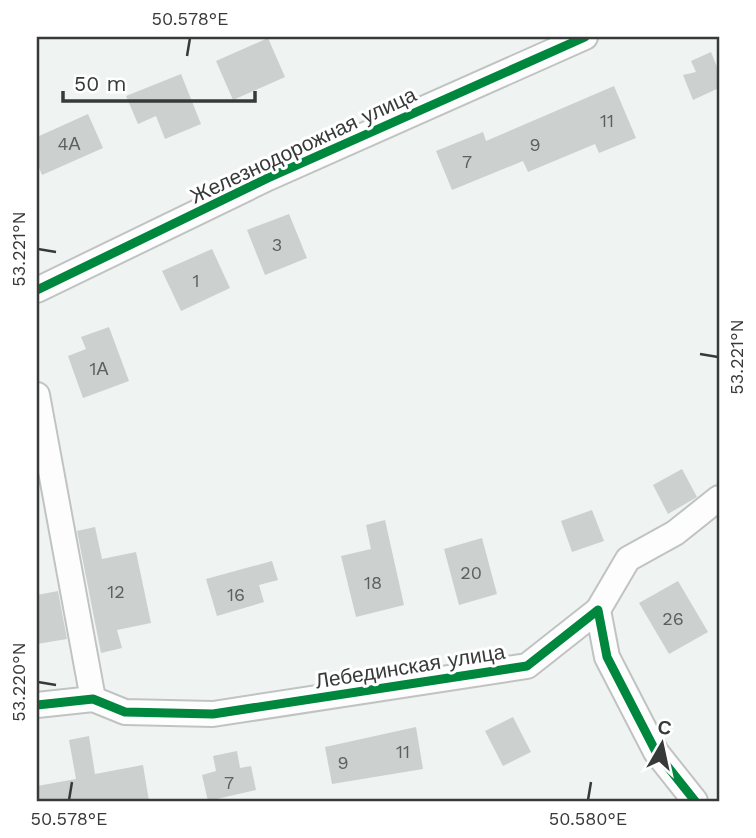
<svg xmlns="http://www.w3.org/2000/svg" width="756" height="838" font-family="'Work Sans',sans-serif">
  <rect width="100%" height="100%" fill="#eff4f2"/>
  <!-- building -->
  <g fill="#ccd0cf">
    <polygon points="268,38 285,77 233,100 216,61"/>
    <polygon points="711,52 719,72 719,88 693,100 683,75 696,72 691,61"/>
    <polygon points="181,74 201,124 165,139 156,116 138,124 126,96"/>
    <polygon points="614,86 636,138 599,153 595,144 528,172 523,161 452,190 436,151 483,132 486,141"/>
    <polygon points="88,114 103,148 42,175 37,162 37,137"/>
    <polygon points="289,214 307,258 265,275 247,230"/>
    <polygon points="212,249 230,288 181,311 162,271"/>
    <polygon points="109,327 129,381 83,398 68,356 86,349 81,337"/>
    <polygon points="682,469 697,497 668,514 653,485"/>
    <polygon points="592,510 604,541 572,552 561,521"/>
    <polygon points="385,520 404,605 356,617 341,556 371,549 366,525"/>
    <polygon points="95,527 102,559 136,552 151,623 117,630 122,648 101,653 77,531"/>
    <polygon points="482,538 497,594 459,605 444,549"/>
    <polygon points="272,561 278,580 259,585 264,602 217,616 206,579"/>
    <polygon points="678,581 708,632 669,654 639,603"/>
    <polygon points="58,591 67,639 37,644 37,595"/>
    <polygon points="513,717 531,752 503,766 485,731"/>
    <polygon points="416,727 423,769 332,784 325,747"/>
    <polygon points="89,736 95,774 143,765 149,801 37,801 37,786 76,779 69,740"/>
    <polygon points="237,751 240,768 251,766 256,790 208,801 202,775 216,771 213,756"/>
  </g>
  <g fill="none" stroke-linecap="round" stroke-linejoin="round">
    <defs>
      <g id="street">
        <polyline points="37,290 268,178 585,37"/>
        <polyline points="37,395 93,699"/>
        <polyline points="598,610 628,559 675,533 719,498"/>
        <polyline points="37,705 93,699 125,712 213,714 527,666 598,610 607,657 656,752 695,801"/>
      </g>
    </defs>
    <!-- street casing -->
    <use href="#street" stroke="#c0c3c2" stroke-width="28"/>
    <!-- street -->
    <use href="#street" stroke="#fdfdfd" stroke-width="24"/>
    <defs>
      <g id="cycleway">
        <polyline points="37,290 268,178 585,37"/>
        <polyline points="37,705 93,699 125,712 213,714 527,666 598,610 607,657 656,752 695,801"/>
      </g>
    </defs>
    <!-- cycleway casing -->
    <use href="#cycleway" stroke="#fff" stroke-width="13"/>
    <!-- cycleway -->
    <use href="#cycleway" stroke="#00873e" stroke-width="9"/>
  </g>
  <!-- ticks -->
  <path fill="none" stroke="#373a39" stroke-width="2.5" d="M187 56 190 38M38 249 56 252M700 354 718 357M38 682 56 685M69 800 72 782M588 800 591 782"/>
  <g text-anchor="middle" dominant-baseline="central" stroke-width="6" stroke-linejoin="round" paint-order="stroke">
    <!-- number labels -->
    <g font-size="18" fill="#5c605e">
      <text x="607" y="120">11</text>
      <text x="69" y="143">4А</text>
      <text x="535" y="144">9</text>
      <text x="467" y="161">7</text>
      <text x="277" y="244">3</text>
      <text x="196" y="280">1</text>
      <text x="99" y="368">1А</text>
      <text x="471" y="572">20</text>
      <text x="373" y="582">18</text>
      <text x="116" y="591">12</text>
      <text x="236" y="594">16</text>
      <text x="673" y="618">26</text>
      <text x="403" y="751">11</text>
      <text x="343" y="762">9</text>
      <text x="229" y="782">7</text>
    </g>
    <!-- street labels -->
    <g font-size="21" fill="#373a39" stroke="#fff">
      <text transform="translate(303 145) rotate(-25)">Железнодорожная улица</text>
      <text transform="translate(410 666) rotate(-9)">Лебединская улица</text>
    </g>
  </g>
  <!-- border -->
  <rect width="756" height="838" fill="none" stroke="#ffffff" stroke-width="77"/>
  <!-- north arrow -->
  <g transform="translate(662 744) rotate(9)" stroke="#ffffff" stroke-width="5" paint-order="stroke">
  <path d="M0-5L12 26L0 18L-12 26Z" fill="#373a39"/>
  <text y="-10" font-size="19" font-weight="bold" text-anchor="middle" fill="#373a39">С</text>
  </g>
  <!-- scale -->
  <path d="M63 91v10h192v-10" fill="none" stroke="#373a39" stroke-width="3.5"/>
  <text x="74" y="91" font-size="21" fill="#373a39" stroke="#ffffff" stroke-width="5" paint-order="stroke">50 m</text>
  <rect x="38" y="38" width="680" height="762" fill="none" stroke="#373a39" stroke-width="2.5"/>
  <g font-size="18" text-anchor="middle" fill="#373a39">
    <text x="190" y="25">50.578°E</text>
    <text transform="translate(19 249) rotate(-90)" y="6">53.221°N</text>
    <text transform="translate(737 357) rotate(-90)" y="6">53.221°N</text>
    <text transform="translate(19 682) rotate(-90)" y="6">53.220°N</text>
    <text x="69" y="825">50.578°E</text>
    <text x="588" y="825">50.580°E</text>
  </g>
</svg>
